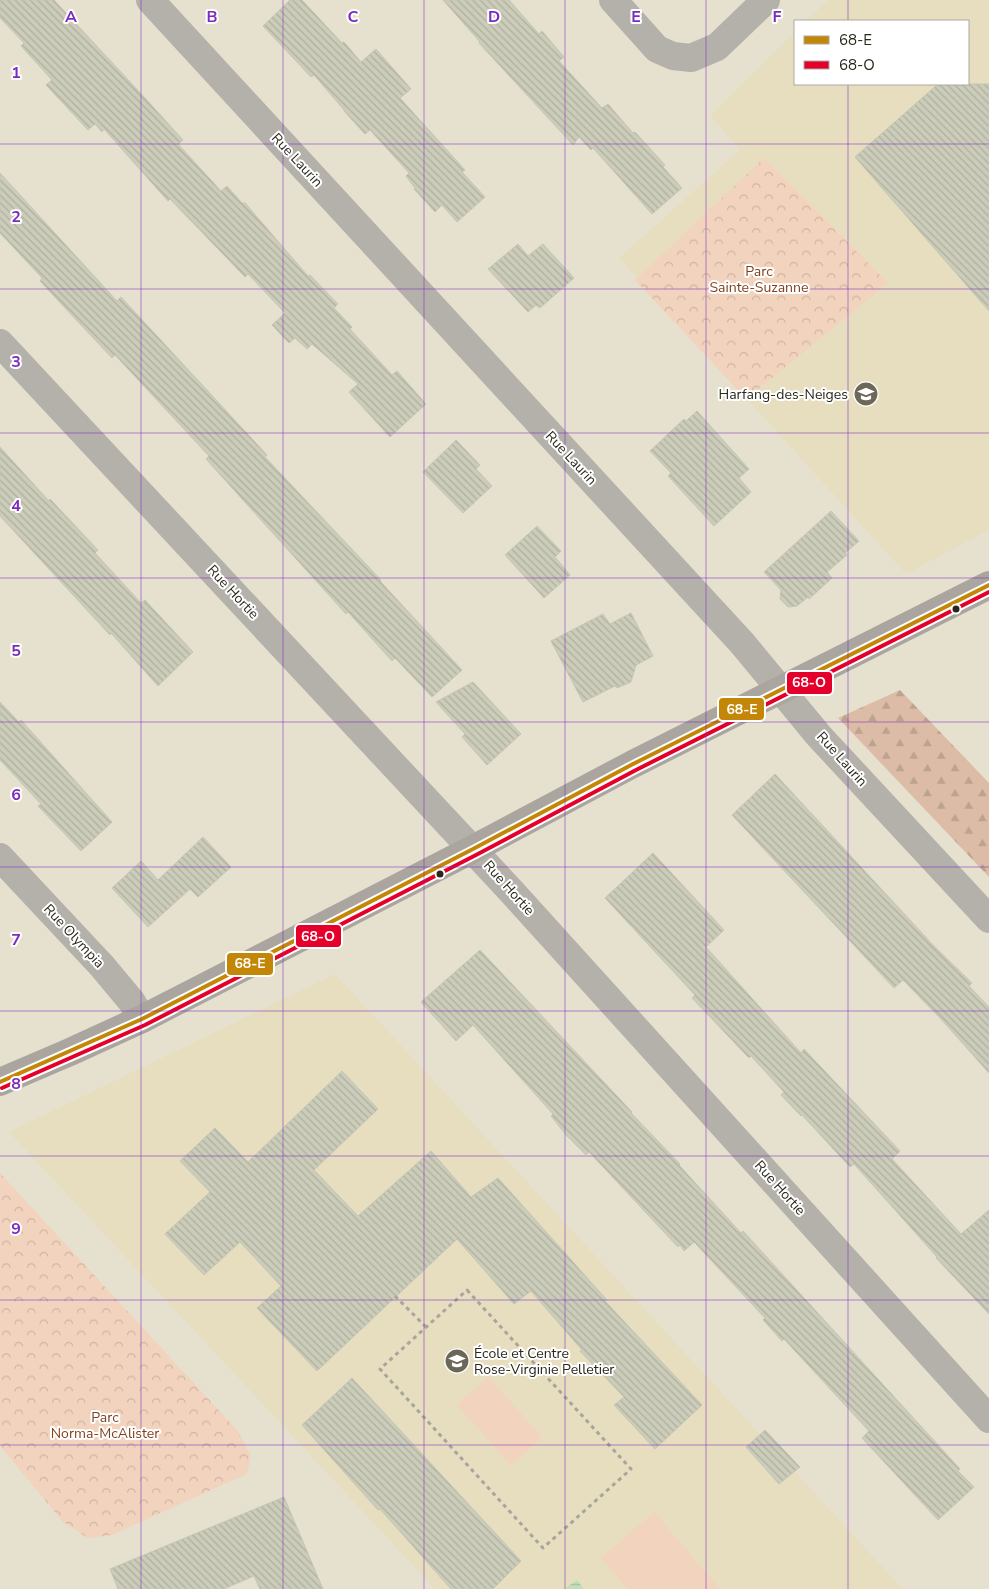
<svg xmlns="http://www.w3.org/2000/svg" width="989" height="1589" font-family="'Nunito Sans',sans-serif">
  <defs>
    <pattern id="forest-firs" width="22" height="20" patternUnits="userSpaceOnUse" patternTransform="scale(1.25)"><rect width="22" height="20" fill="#dcbca6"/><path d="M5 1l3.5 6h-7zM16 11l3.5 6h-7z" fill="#bda28e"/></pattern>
    <pattern id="park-crowns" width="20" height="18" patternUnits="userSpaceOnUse" patternTransform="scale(1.25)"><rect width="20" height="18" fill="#f2d3be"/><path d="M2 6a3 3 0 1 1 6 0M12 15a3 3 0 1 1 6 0" fill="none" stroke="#d0b5a3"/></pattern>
    <pattern id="water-rules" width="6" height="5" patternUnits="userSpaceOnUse" patternTransform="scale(1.25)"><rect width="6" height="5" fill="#c1ddba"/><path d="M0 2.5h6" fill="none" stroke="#a6be9f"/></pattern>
    <pattern id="building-back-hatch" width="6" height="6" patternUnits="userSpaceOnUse" patternTransform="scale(1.25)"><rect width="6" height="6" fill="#ccccba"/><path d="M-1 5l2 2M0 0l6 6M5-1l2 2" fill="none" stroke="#afaf9f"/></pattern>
  </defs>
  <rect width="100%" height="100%" fill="#e6e1cf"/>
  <!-- built -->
  <g fill="#e6debf">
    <polygon points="828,0 989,0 989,530 906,574 619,258 740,150 710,116 795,32 795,84 968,84 968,21 806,21"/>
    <polygon points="335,974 903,1589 435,1589 9,1132"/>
  </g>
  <!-- forest -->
  <polygon fill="url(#forest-firs)" points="900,690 989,783 989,877 838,718"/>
  <!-- park -->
  <g fill="url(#park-crowns)">
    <polygon points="764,158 888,283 746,399 635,280"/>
    <polygon points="0,1173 238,1431 251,1456 247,1474 112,1535 88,1538 63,1522 0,1446"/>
  </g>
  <!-- pitch -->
  <g fill="#f2d3be">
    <polygon points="488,1377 542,1437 511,1465 457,1405"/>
    <polygon points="654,1512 720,1589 628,1589 601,1558"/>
  </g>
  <!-- water -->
  <polygon fill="url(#water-rules)" points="577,1580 584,1589 564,1589"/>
  <!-- building -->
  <g fill="url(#building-back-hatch)" stroke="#c5c5b6">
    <polygon points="0,0 54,0 145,98 183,140 178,144 221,191 227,186 242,203 245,203 308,276 310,275 338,304 334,308 352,327 350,329 392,375 397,371 426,404 390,437 349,392 358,384 312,344 307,349 295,338 289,343 272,325 285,313 248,274 245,277 170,199 168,201 104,129 102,132 95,124 88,130 46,85 52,80 21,46 24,43 0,18"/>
    <polygon points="290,0 302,0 342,43 344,42 361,62 376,49 411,89 400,98 465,170 462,172 485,197 457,222 442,205 435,212 414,189 415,188 406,176 409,173 370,130 365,134 344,111 344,110 314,75 311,77 263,26"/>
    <polygon points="443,0 509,0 539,34 542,31 564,57 559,61 602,108 608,104 633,133 635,132 665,165 663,167 682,188 652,214 593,148 591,150 579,137 573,145 479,43 480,42"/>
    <polygon points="938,84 989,84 989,311 855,157"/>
    <polygon points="0,173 117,301 121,297 267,455 265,457 381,580 380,581 462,670 432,697 395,658 392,661 348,612 346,614 298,561 206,459 209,456 115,355 112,358 66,309 40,281 42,278 0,233"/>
    <polygon points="518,244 528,256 543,244 574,278 540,308 536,305 528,312 488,269"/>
    <polygon points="697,411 749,469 739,478 751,492 714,526 668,476 671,473 650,451 684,419 686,421"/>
    <polygon points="456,440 480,465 476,469 492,486 463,513 423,472"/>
    <polygon points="0,447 49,501 50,499 98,550 95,553 141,603 145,600 193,652 158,686 111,633 110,635 0,516"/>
    <polygon points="831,511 859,541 845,553 847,555 827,572 832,578 809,599 808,597 797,606 788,607 780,599 781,590 764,572"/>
    <polygon points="537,526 561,551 555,557 570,575 544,598 505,555"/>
    <polygon points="631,613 653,656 636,665 631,682 617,688 615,686 583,702 551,641 603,614 610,624"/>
    <polygon points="473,682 521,734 487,765 462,737 465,734 436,702"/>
    <polygon points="0,702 19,722 21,720 112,822 81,851 38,806 41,804 0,760"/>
    <polygon points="775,774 934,946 972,983 969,986 989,1007 989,1073 940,1018 903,980 894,988 732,815"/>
    <polygon points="203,837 231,867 198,897 190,889 148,927 112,888 141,861 158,880"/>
    <polygon points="653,853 724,930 706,947 801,1053 804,1049 900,1151 892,1159 961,1234 989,1210 989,1314 936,1258 937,1257 854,1164 850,1167 802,1115 801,1116 781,1095 784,1092 751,1056 749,1058 692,998 695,995 605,898"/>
    <polygon points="480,950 632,1112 631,1113 680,1164 679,1165 741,1233 743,1231 960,1469 958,1471 974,1487 938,1520 862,1438 869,1431 784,1339 782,1341 763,1320 765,1318 694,1242 684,1251 680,1245 678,1247 589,1152 586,1155 567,1136 551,1116 553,1114 473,1025 456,1041 421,1002"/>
    <polygon points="342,1071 378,1109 314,1170 358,1216 431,1151 471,1197 498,1178 607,1300 605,1301 702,1405 655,1449 614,1405 624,1397 580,1351 582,1350 531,1291 514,1304 457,1239 317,1371 257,1308 281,1286 240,1242 204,1275 165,1234 210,1192 180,1161 215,1128 248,1162"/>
    <polygon points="352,1378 521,1561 493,1589 451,1589 380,1509 378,1510 302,1425"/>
    <polygon points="765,1430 800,1467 779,1484 746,1447"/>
    <polygon points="284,1497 323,1589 260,1589 254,1576 224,1589 118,1589 110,1569"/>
  </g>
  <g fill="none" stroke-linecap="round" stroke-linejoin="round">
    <!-- path -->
    <g stroke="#a8a59d" stroke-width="3" stroke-dasharray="4 4" stroke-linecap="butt">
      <polygon points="467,1290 631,1469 543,1548 380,1369"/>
      <polyline points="395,1296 426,1327"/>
    </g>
    <!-- street -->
    <g stroke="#b4b0aa" stroke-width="28">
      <polyline points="150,0 742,643 819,736 989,919"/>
      <polyline points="613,0 657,49 673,56 691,58 717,47 766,0"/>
      <polyline points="0,343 512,892 989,1419"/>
      <polyline points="0,857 102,966 132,1002 142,1019"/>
    </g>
    <!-- secondary -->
    <polyline stroke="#aaa69f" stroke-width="28" points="0,1082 70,1052 142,1019 473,849 633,764 989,585"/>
    <defs>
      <polyline id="bus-1" points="0,1082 142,1019 473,849 633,764 989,585"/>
      <polyline id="bus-2" points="2,1088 145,1025 476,855 636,770 989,592"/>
    </defs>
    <!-- bus-1 casing -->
    <use href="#bus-1" stroke="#fff" stroke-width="8"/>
    <!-- bus-2 casing -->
    <use href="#bus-2" stroke="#fff" stroke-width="8"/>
    <!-- bus-1 -->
    <use href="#bus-1" stroke="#c48606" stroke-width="4"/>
    <!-- bus-2 -->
    <use href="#bus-2" stroke="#e4002b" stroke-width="4"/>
  </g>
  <!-- grid -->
  <path fill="none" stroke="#7b2cbf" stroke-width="1" stroke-opacity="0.55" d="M141 0V1589M283 0V1589M424 0V1589M565 0V1589M706 0V1589M848 0V21M848 84V1589M0 144H989M0 289H989M0 433H989M0 578H989M0 722H989M0 867H989M0 1011H989M0 1156H989M0 1300H989M0 1445H989"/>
  <!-- icons -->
  <defs>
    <symbol id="school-disc" viewBox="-11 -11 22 22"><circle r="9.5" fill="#6c6859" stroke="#fff"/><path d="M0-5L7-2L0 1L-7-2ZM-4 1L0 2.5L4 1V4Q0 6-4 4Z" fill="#fff"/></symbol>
  </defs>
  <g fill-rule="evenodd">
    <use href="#school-disc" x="852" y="380" width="28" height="28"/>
    <use href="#school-disc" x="443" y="1347" width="28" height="28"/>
  </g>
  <!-- markers -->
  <g fill="#2a271a" stroke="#fff" stroke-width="2">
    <circle cx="956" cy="609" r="4.5"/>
    <circle cx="440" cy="874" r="4.5"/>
  </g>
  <g text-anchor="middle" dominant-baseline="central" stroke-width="4" stroke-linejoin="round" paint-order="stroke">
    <!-- street labels -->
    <g font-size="14" fill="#2a271a" stroke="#fff">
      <text transform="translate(297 160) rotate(47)">Rue Laurin</text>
      <text transform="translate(571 458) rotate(47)">Rue Laurin</text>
      <text transform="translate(233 592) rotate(47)">Rue Hortie</text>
      <text transform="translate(842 759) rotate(48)">Rue Laurin</text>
      <text transform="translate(509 888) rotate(48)">Rue Hortie</text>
      <text transform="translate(74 936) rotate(47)">Rue Olympia</text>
      <text transform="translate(780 1188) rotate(48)">Rue Hortie</text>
    </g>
    <!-- park labels -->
    <g font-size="14" fill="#83411e" stroke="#fff">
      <text x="759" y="271">Parc<tspan x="759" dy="16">Sainte-Suzanne</tspan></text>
      <text x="105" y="1417">Parc<tspan x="105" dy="16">Norma-McAlister</tspan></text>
    </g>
    <!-- poi labels -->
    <g font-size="14" fill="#2a271a" stroke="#fff" text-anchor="end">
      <text x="848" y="394">Harfang-des-Neiges</text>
      <text x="474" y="1353" text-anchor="start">École et Centre<tspan x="474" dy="16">Rose-Virginie Pelletier</tspan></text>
    </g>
  </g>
  <g font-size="16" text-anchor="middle" font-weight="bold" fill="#7b2cbf" stroke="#fff" stroke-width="4" stroke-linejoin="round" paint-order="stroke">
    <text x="71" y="22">A</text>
    <text x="212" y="22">B</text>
    <text x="353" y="22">C</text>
    <text x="494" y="22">D</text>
    <text x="636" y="22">E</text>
    <text x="777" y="22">F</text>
    <text x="16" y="78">1</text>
    <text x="16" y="222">2</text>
    <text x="16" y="367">3</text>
    <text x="16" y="511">4</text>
    <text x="16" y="656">5</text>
    <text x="16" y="800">6</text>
    <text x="16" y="945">7</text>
    <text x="16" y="1089">8</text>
    <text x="16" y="1234">9</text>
  </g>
  <g stroke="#fff" stroke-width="2">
    <rect x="786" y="671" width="47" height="24" rx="5" fill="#e4002b"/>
    <rect x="718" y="697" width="47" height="24" rx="5" fill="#c48606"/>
    <rect x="295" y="924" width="47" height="24" rx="5" fill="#e4002b"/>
    <rect x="226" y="952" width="48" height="24" rx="5" fill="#c48606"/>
  </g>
  <g font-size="14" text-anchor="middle" font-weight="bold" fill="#fff">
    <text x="809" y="687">68-O</text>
    <text x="742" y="714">68-E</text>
    <text x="318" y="941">68-O</text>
    <text x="250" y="968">68-E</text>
  </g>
  <!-- legend -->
  <rect x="794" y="20" width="175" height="65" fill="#ffffff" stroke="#aaa9a3"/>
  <rect x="804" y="36" width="25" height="8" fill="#c48606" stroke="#aaa9a3"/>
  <text x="839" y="45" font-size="15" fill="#2a271a">68-E</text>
  <rect x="804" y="61" width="25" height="8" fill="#e4002b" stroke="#aaa9a3"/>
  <text x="839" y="70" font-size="15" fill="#2a271a">68-O</text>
</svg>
